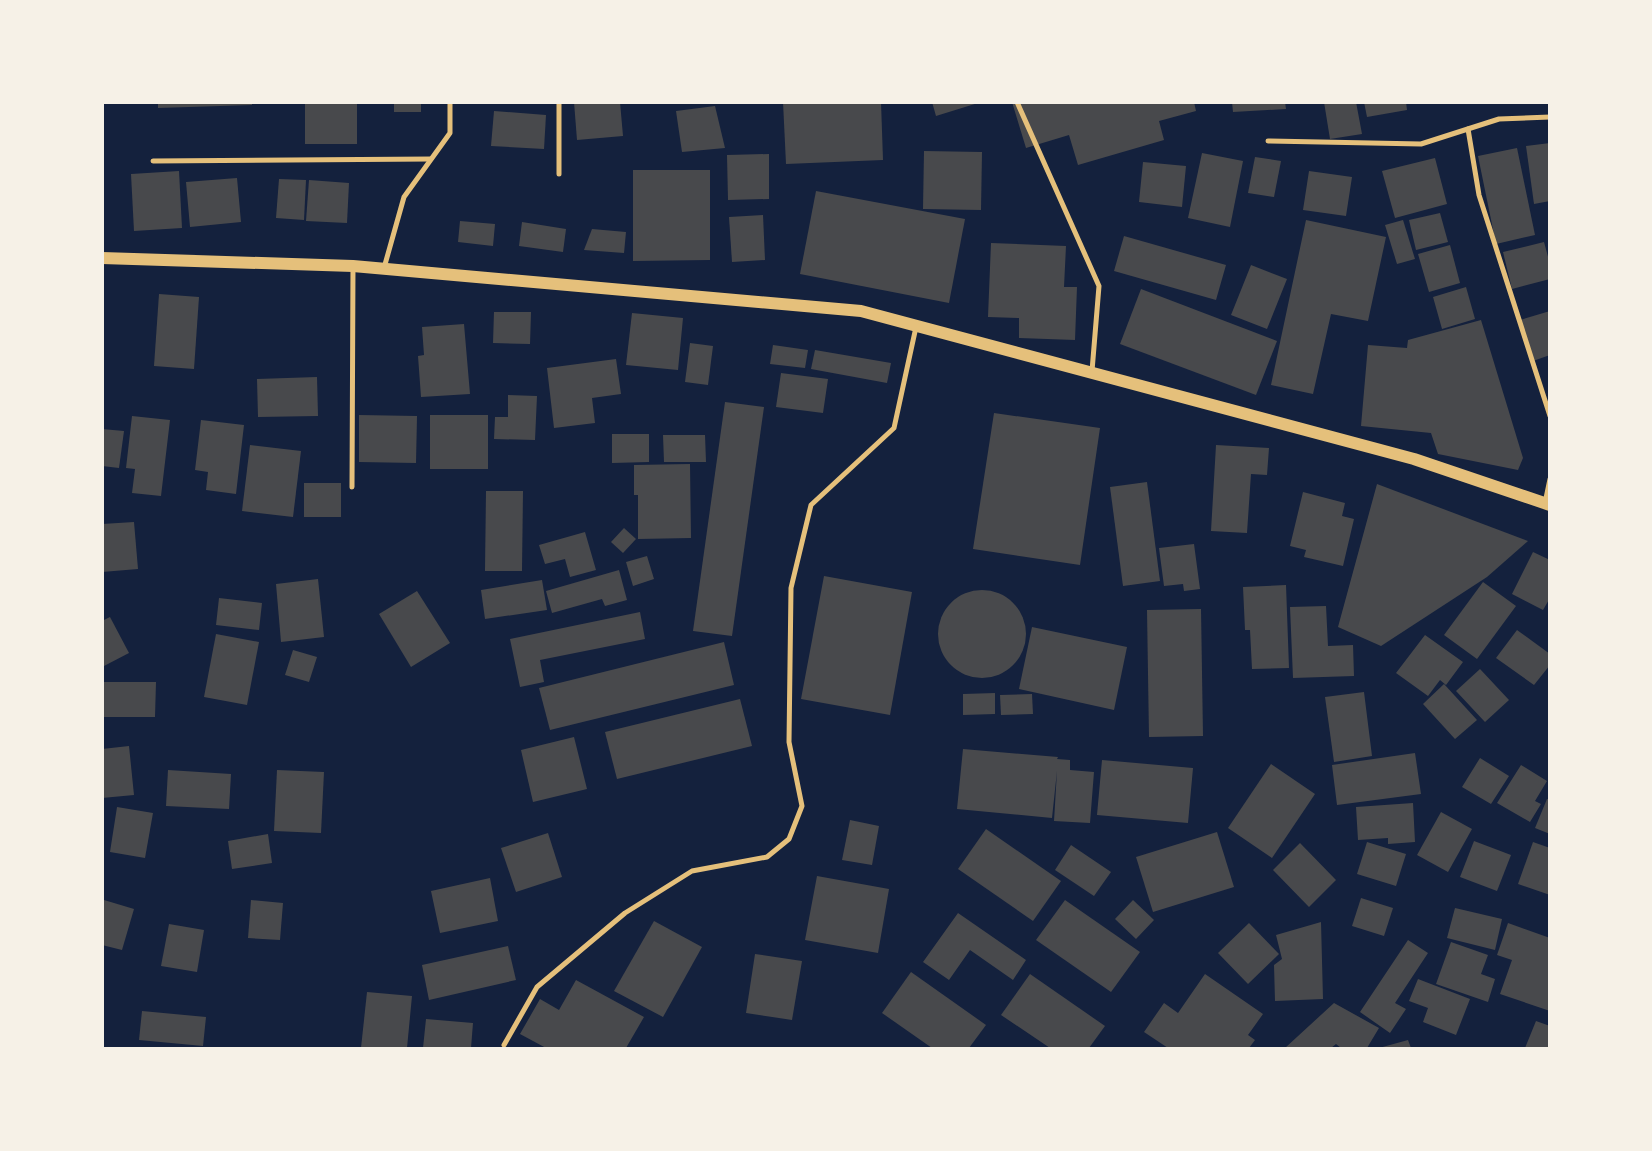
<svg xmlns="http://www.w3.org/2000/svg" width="1652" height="1151" font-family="Signika,sans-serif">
  <rect width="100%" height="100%" fill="#14213d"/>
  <!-- building -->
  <g fill="#48494c">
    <polygon points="158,102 252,102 252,105 158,108"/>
    <rect x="305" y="102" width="52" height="42"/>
    <rect x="394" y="102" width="27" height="10"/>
    <polygon points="574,102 620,102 623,136 577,140"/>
    <polygon points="783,102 881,102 883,160 786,164"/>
    <polygon points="932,102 978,102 978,103 936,116"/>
    <polygon points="1012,102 1194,102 1196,111 1159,121 1164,140 1078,165 1069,135 1026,148"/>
    <polygon points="1232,102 1285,102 1286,109 1233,112"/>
    <polygon points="1324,102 1356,102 1362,134 1330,139"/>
    <polygon points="1364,102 1406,102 1407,110 1367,117"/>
    <polygon points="715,106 725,148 682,152 676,111"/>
    <polygon points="494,111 546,115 544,149 491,146"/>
    <polygon points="1550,143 1550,201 1534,204 1526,146"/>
    <polygon points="1517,148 1535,235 1496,244 1478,156"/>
    <polygon points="924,151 982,152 981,210 923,209"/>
    <polygon points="1202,153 1243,161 1230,227 1188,218"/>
    <polygon points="769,154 769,199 728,200 727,155"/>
    <polygon points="1255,157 1281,161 1274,197 1248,193"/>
    <polygon points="1435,158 1447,204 1395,218 1382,171"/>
    <polygon points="1143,162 1186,166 1182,207 1139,202"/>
    <polygon points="633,170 710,170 710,260 633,261"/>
    <polygon points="179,171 182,228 134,231 131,174"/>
    <polygon points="1309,171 1352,177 1346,216 1303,210"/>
    <polygon points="237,178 241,222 190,227 186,182"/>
    <polygon points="279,179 306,180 304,220 276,218"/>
    <polygon points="309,180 349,183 347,223 306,221"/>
    <polygon points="816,191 965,219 949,303 800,274"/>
    <polygon points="1440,213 1448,242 1416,250 1409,220"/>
    <polygon points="763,215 765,260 732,262 729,217"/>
    <polygon points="1306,220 1386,237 1368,321 1331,314 1313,394 1271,385"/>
    <polygon points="1403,220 1415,259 1397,264 1385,225"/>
    <polygon points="460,221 495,224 493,246 458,242"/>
    <polygon points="522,222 566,229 563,252 519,246"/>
    <polygon points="592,229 626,232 624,253 584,250"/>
    <polygon points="1124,236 1226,265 1216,300 1114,271"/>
    <polygon points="1544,242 1550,264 1550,279 1512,289 1503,252"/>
    <polygon points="991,243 1066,246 1064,287 1077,287 1075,340 1019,338 1019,318 988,317"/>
    <polygon points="1450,245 1460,283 1429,292 1418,254"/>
    <polygon points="1251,265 1287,279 1267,329 1231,315"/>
    <polygon points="1466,287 1475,319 1442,329 1433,297"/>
    <polygon points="1141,289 1277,341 1256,395 1120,344"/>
    <polygon points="159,294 199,297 194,369 154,366"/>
    <polygon points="1550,311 1550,355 1533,361 1520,320"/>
    <polygon points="494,312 531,312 530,344 493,343"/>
    <polygon points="632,313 683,318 678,370 626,365"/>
    <polygon points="1481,320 1523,458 1518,470 1438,454 1431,433 1361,426 1368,345 1407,348 1408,340"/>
    <polygon points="464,324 470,394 421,397 418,356 424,355 422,327"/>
    <polygon points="690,343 713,346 708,385 685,382"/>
    <polygon points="773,345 808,350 805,368 770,364"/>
    <polygon points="815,350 891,363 887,383 811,369"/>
    <polygon points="616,359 621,394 592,398 595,423 554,428 547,368"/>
    <polygon points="781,373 828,379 823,413 776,407"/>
    <polygon points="317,377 318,416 258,417 257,379"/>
    <polygon points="508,395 537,396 535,440 494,439 495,417 508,417"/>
    <polygon points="725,402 764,407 732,636 693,631"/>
    <polygon points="994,413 1100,428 1080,565 973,549"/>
    <polygon points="359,415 417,416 416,463 359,462"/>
    <rect x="430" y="415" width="58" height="54"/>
    <polygon points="132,416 170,420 161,496 132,493 135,469 126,468"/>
    <polygon points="201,420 244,425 236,494 206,490 208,472 195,470"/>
    <polygon points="102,429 124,431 119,468 102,466"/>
    <polygon points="612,434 649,434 649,462 612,463"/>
    <polygon points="663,435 705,435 706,462 664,462"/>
    <polygon points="250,445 301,451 293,517 242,511"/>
    <polygon points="1216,445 1269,448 1267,475 1251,474 1247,533 1211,531"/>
    <polygon points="690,464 691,538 638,539 638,495 634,495 634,465"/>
    <polygon points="1147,482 1160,581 1123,586 1110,487"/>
    <rect x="304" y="483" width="37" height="34"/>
    <polygon points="1377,484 1528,541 1487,577 1381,646 1338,627"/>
    <polygon points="486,491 523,491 522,571 485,571"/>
    <polygon points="1303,492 1345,503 1342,516 1354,519 1343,566 1304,557 1306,550 1290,546"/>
    <polygon points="134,522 138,569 102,572 102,524"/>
    <polygon points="624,528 636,539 623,553 611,542"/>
    <polygon points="585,532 596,570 570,577 565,559 545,564 539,545"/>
    <polygon points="1194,544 1200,589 1184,591 1183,584 1164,586 1159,548"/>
    <polygon points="1533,552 1550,560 1550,598 1543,610 1512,594"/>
    <polygon points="647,556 654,579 633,586 626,562"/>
    <polygon points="619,570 627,600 605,606 602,599 552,613 546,591"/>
    <polygon points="824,576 912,592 890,715 801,699"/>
    <polygon points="318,579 324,637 281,642 276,584"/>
    <polygon points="542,580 547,610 485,619 481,590"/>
    <polygon points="1483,582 1516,606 1477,659 1444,635"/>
    <polygon points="1286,585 1289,668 1252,669 1250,630 1245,630 1243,587"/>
    <circle cx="982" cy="634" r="44"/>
    <polygon points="417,591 450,643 411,667 379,614"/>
    <polygon points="219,598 262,603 259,630 216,625"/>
    <polygon points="1326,606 1328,646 1353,645 1354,676 1293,678 1290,607"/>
    <polygon points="1201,609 1203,736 1149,737 1147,610"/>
    <polygon points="640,612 645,639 540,660 544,682 520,687 510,639"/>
    <polygon points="110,617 129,653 104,666 102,621"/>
    <polygon points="1032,627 1127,647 1114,710 1019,689"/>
    <polygon points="1517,630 1550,654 1550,665 1534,685 1496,658"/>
    <polygon points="216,634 259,642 247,705 204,697"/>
    <polygon points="1425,635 1463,662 1446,685 1440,680 1428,696 1396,673"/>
    <polygon points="724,642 734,685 550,730 539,688"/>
    <polygon points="293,650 317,657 309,682 285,675"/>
    <polygon points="1480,669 1509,700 1485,722 1456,691"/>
    <polygon points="102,682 156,682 155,717 102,717"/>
    <polygon points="1444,684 1477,720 1455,739 1423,704"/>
    <polygon points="1364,692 1372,756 1334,762 1325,697"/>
    <polygon points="995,693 995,714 963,715 963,694"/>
    <polygon points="1032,694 1033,714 1001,715 1000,695"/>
    <polygon points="740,699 752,746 617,779 605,732"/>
    <polygon points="574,737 587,789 533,802 521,750"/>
    <polygon points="129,746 134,795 102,798 102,749"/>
    <polygon points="963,749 1058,757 1057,759 1070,760 1070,770 1094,772 1090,823 1054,821 1057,771 1052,818 957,809"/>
    <polygon points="1415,753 1421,794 1337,805 1332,765"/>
    <polygon points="1480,758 1509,776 1491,804 1462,787"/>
    <polygon points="1102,760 1193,768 1188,823 1097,815"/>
    <polygon points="1271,764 1315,794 1272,858 1228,828"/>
    <polygon points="1521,765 1547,781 1535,801 1541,804 1530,822 1497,803"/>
    <polygon points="168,770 231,774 229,809 166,806"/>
    <polygon points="277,770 324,772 321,833 274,831"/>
    <polygon points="1547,799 1550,800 1550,834 1535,828"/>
    <polygon points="1413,803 1415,842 1388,844 1388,838 1358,840 1356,807"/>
    <polygon points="117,807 153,813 145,858 110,852"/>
    <polygon points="1441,812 1472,829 1448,872 1417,855"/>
    <polygon points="850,820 879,826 872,865 842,860"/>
    <polygon points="986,829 1061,881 1033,921 958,869"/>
    <polygon points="1217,832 1234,887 1153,912 1136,857"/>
    <polygon points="548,833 562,877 516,892 501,848"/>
    <polygon points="268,834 272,863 232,869 228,841"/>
    <polygon points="1474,841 1511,855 1497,891 1460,877"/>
    <polygon points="1367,842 1406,854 1396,886 1357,874"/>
    <polygon points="1533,842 1550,848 1550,895 1518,884"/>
    <polygon points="1300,843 1336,880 1309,907 1273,870"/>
    <polygon points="1071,845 1111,872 1094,896 1055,870"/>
    <polygon points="817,876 889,889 878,953 805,940"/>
    <polygon points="490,878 498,921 440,933 431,891"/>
    <polygon points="1361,898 1393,908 1384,936 1352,926"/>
    <polygon points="104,900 134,909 122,950 102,945"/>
    <polygon points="251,900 283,903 280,940 248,938"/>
    <polygon points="1065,900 1140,952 1111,992 1036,940"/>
    <polygon points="1133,900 1154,920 1136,939 1115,919"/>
    <polygon points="1455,908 1502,919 1495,950 1447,938"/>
    <polygon points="958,913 1026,960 1013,980 970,950 949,980 923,962"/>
    <polygon points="654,921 702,947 663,1017 614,991"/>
    <polygon points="1321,922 1323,999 1275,1001 1274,965 1282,959 1276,935"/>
    <polygon points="1249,923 1279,954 1248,984 1218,953"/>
    <polygon points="1508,923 1550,938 1550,1011 1500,994 1512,960 1497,955"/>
    <polygon points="169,924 204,930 197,972 161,966"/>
    <polygon points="1408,940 1428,953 1395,1003 1406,1009 1390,1033 1360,1012"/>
    <polygon points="1451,942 1488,955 1481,974 1495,979 1488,1002 1436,984"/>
    <polygon points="508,946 516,980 429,1000 422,965"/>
    <polygon points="755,954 802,961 792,1020 746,1013"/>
    <polygon points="911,972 986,1025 969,1048 932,1048 882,1013"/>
    <polygon points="1030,974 1105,1026 1089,1048 1050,1048 1001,1015"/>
    <polygon points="1205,974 1263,1014 1248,1035 1255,1040 1249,1048 1168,1048 1144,1032 1164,1003 1178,1013"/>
    <polygon points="1418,979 1470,999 1456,1035 1423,1022 1428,1008 1409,1001"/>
    <polygon points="576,980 644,1017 626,1048 546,1048 520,1034 540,999 559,1010"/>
    <polygon points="367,992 412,996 407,1048 361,1048"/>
    <polygon points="1334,1003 1379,1028 1367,1048 1341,1048 1336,1044 1331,1048 1285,1048"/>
    <polygon points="142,1011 206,1017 203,1046 139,1040"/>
    <polygon points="426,1019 473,1023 471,1048 423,1048"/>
    <polygon points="1536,1021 1550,1026 1550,1048 1525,1048"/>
    <polygon points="1408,1040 1411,1048 1379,1048"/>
  </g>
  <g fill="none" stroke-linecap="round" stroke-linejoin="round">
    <!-- minor -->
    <g stroke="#e5c07b" stroke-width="5">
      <polyline points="559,102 559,174"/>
      <polyline points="1017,102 1099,286 1092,371"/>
      <polyline points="1468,129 1479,195 1550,416"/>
      <polyline points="1268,141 1421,144 1499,119 1550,117"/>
      <polyline points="153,161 431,159"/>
      <polyline points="384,268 404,197 450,133 450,102"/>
      <polyline points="352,487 353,266"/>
      <polyline points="1545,503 1550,479"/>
      <polyline points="504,1045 537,987 625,913 692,871 767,857 789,839 802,806 789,742 791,588 811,505 894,428 916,327"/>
    </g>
    <!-- primary -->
    <polyline stroke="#e5c07b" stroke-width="12" points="102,258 353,266 861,311 1414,459 1550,505"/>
  </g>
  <!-- border -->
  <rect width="1652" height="1151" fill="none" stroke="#f6f1e7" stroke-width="208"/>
</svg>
